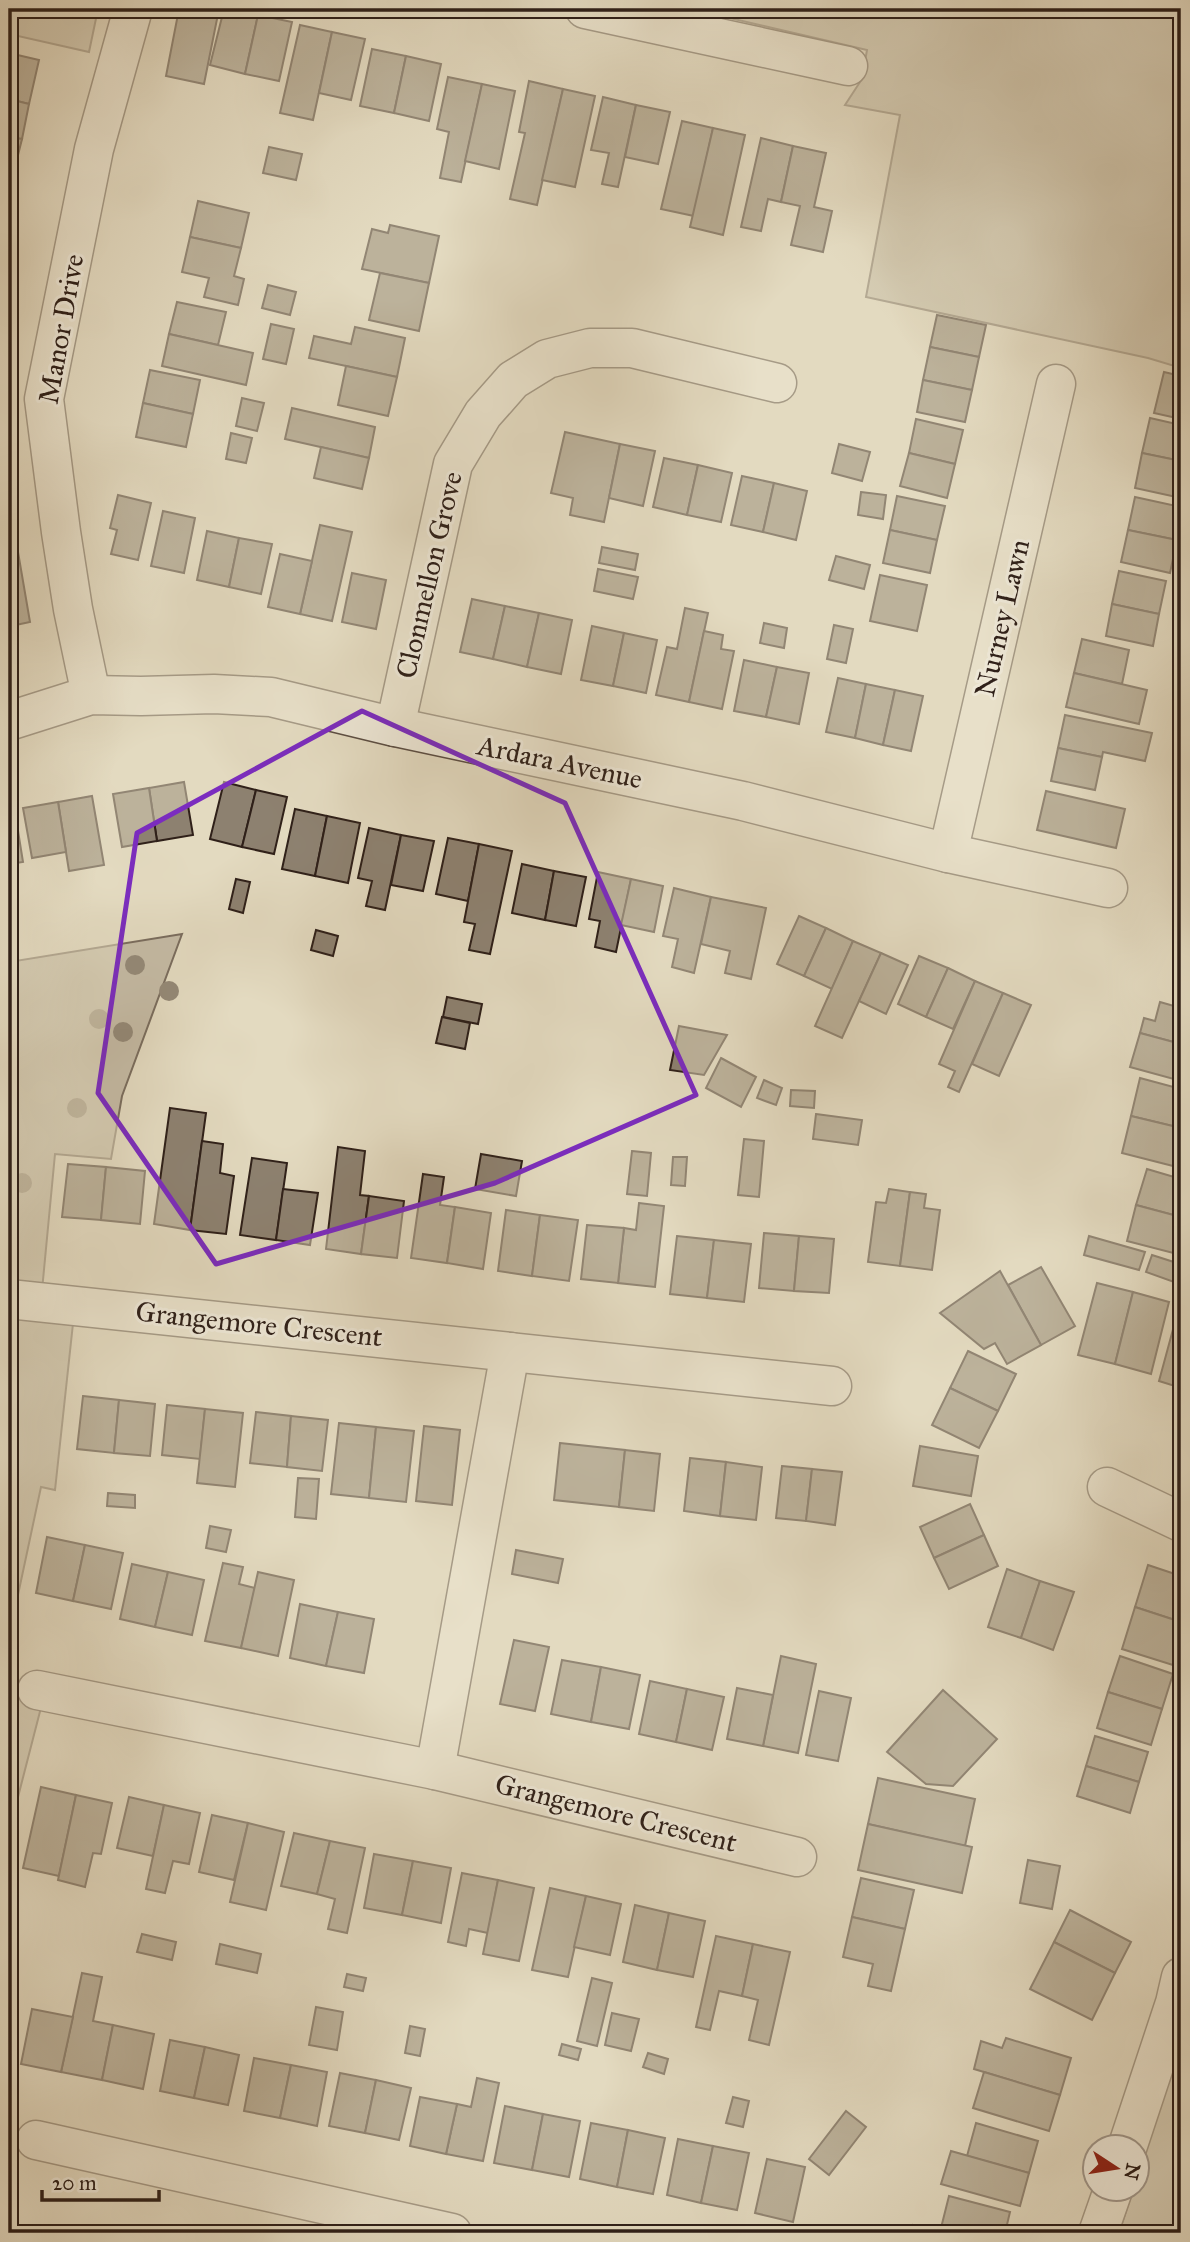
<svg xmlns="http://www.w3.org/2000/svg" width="1190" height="2242" font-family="'IM FELL Great Primer',serif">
  <rect width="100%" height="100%" fill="#e3dac0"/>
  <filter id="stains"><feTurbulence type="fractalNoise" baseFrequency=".00286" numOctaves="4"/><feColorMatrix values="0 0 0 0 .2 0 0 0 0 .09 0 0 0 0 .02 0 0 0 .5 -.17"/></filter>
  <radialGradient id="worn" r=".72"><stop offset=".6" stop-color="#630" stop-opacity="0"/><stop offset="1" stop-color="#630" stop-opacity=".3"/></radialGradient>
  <!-- green -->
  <g fill="#c4baa4" stroke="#7a6d5e" stroke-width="2">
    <polygon points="9,9 98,9 89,52 9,34"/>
    <polygon points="691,9 1181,9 1181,368 1148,358 866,297 900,115 845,105 862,79 867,50"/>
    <polygon points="182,934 122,1096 111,1159 55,1154 41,1301 75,1305 55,1490 41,1487 9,1637 9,962"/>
    <polygon points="9,1684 45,1692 9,1832"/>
    <polygon points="1181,2042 1181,2233 1119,2233 1133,2190 1138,2190 1138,2175 1175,2051"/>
  </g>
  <!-- building -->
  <g fill="#8d8170" stroke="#2f2019" stroke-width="2">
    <polygon points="179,9 219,9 204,84 166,76"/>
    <polygon points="224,9 258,15 245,74 210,65"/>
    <polygon points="258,15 292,22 279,81 245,74"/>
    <polygon points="300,25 332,32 313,120 280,113"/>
    <polygon points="332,32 365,39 351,100 319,93"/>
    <polygon points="372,49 406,56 394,113 360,106"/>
    <polygon points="9,53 39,60 29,104 9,99"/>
    <polygon points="406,56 441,64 429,121 394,113"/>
    <polygon points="448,77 482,84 461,182 440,178 449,132 437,129"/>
    <polygon points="529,81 563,89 537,205 510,199 525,133 519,132"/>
    <polygon points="482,84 515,91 499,169 465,161"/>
    <polygon points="563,89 595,96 575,187 542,180"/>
    <polygon points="603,97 636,105 618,187 602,184 609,153 591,150"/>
    <polygon points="9,99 29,104 22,139 9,137"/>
    <polygon points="636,105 670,112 658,164 625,157"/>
    <polygon points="682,121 713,128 694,216 661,209"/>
    <polygon points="713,128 745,135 723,235 690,227"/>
    <polygon points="9,137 22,139 13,175 9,174"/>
    <polygon points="761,138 793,146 781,202 768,199 761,231 741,227"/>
    <polygon points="793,146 826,153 814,207 832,211 823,252 791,245 800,206 781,202"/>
    <polygon points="269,147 302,154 296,180 263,173"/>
    <polygon points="198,201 249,213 241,248 190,237"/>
    <polygon points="390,225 439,236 429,283 362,269 372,229 388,233"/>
    <polygon points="190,237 241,248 234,276 244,279 238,305 204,297 209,278 182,272"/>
    <polygon points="380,273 429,283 419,331 369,320"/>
    <polygon points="268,285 296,292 290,315 262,308"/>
    <polygon points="177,302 226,312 218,345 169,334"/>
    <polygon points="937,315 986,325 979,357 930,347"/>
    <polygon points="271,324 294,329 286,364 263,359"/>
    <polygon points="355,327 405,338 397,377 309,358 314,336 351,344"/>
    <polygon points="169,334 253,353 246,385 162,366"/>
    <polygon points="930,347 979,357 972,390 923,380"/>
    <polygon points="346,366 397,377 388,416 338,405"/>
    <polygon points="150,370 200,380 193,414 143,403"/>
    <polygon points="1164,372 1181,376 1181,419 1154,413"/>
    <polygon points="923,380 972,390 965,422 917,412"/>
    <polygon points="242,398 264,403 257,431 236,426"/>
    <polygon points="143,403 193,414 186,447 136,437"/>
    <polygon points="292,408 375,427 369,458 285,439"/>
    <polygon points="1150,418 1181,425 1181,461 1142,453"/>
    <polygon points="916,419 963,430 955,464 909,453"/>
    <polygon points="565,432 620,444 604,522 570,515 573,498 551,493"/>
    <polygon points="231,433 252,438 246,463 226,459"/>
    <polygon points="620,444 655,451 643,506 609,498"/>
    <polygon points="839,444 870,452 862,481 832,473"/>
    <polygon points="321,447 369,458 362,489 314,478"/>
    <polygon points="909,453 955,464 947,498 900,486"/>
    <polygon points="1142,453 1181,461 1181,498 1135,488"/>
    <polygon points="664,458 698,465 687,515 653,507"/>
    <polygon points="698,465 732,473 721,522 687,515"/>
    <polygon points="742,476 774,483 763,532 731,525"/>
    <polygon points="774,483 807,491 796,540 763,532"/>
    <polygon points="861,492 886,495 883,519 858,515"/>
    <polygon points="118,495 151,503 138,560 111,554 117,530 110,528"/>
    <polygon points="897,496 945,506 937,540 890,530"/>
    <polygon points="1135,497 1181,507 1181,526 1177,540 1128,530"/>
    <polygon points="163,511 195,518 184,573 151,566"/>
    <polygon points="320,525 352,532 332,621 300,614"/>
    <polygon points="890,530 937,540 930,573 883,563"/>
    <polygon points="1128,530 1177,540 1170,573 1121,562"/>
    <polygon points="207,531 239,538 229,587 197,580"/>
    <polygon points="239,538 272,544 261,594 229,587"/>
    <polygon points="602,547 638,554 635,570 599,563"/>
    <polygon points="18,552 30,622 11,626 9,612 9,554"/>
    <polygon points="280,554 312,561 300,614 268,607"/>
    <polygon points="836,556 870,565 864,589 829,580"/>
    <polygon points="598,569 638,577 633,599 594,591"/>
    <polygon points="1119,571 1166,581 1159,614 1112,604"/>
    <polygon points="352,573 386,580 376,629 342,622"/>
    <polygon points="880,575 927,585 917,631 870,621"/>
    <polygon points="472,599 505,606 493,659 460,652"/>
    <polygon points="1112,604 1159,614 1153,646 1106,636"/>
    <polygon points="505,606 539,613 527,667 493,659"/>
    <polygon points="685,608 708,613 689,702 656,695 667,647 677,649"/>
    <polygon points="539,613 572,620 561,674 527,667"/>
    <polygon points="764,623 787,628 784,648 760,643"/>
    <polygon points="834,625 853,629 846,663 827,659"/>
    <polygon points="592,626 624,633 613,686 581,680"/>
    <polygon points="704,631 723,635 721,649 734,651 722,709 689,702"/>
    <polygon points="624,633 657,640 646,693 613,686"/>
    <polygon points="1082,639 1129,650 1122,684 1074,673"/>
    <polygon points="744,660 777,667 766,717 734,711"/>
    <polygon points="777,667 809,673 799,724 766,717"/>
    <polygon points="1074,673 1147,690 1139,724 1066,707"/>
    <polygon points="838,678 866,684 855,738 826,732"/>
    <polygon points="866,684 895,690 883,745 855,738"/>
    <polygon points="895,690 923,696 911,751 883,745"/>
    <polygon points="1065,715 1152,733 1145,761 1103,752 1102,757 1058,748"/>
    <polygon points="1058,748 1102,757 1095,790 1051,781"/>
    <polygon points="184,782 193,835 157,841 149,788"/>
    <polygon points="224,782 256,790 242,847 210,839"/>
    <polygon points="149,788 157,841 122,847 113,794"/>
    <polygon points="256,790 287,797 274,854 242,847"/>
    <polygon points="1046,791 1125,809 1116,848 1037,830"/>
    <polygon points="92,796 104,865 69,871 58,802"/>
    <polygon points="58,802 66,852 32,858 23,808"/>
    <polygon points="14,806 23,862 9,864 9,807"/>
    <polygon points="295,809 327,816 315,876 282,869"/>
    <polygon points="327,816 360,823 348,883 315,876"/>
    <polygon points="369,828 401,835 385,910 366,906 372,881 358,878"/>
    <polygon points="401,835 434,841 423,891 391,885"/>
    <polygon points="448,838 479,844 468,901 436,894"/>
    <polygon points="479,844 512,851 490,954 469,950 475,924 464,922"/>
    <polygon points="522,864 554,871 545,920 512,913"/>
    <polygon points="554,871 586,877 576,926 545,920"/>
    <polygon points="598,872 631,879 616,952 595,947 600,921 589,919"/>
    <polygon points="236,879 250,882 243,913 229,909"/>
    <polygon points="631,879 663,886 654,932 621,925"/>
    <polygon points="674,888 711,897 694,973 672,967 678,939 663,936"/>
    <polygon points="711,897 766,908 751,979 725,973 730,951 701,944"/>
    <polygon points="799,916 826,928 804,976 777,964"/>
    <polygon points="826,928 853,941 832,989 804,976"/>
    <polygon points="316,930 338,936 333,956 311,950"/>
    <polygon points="853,941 881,953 842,1038 815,1026"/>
    <polygon points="881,953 908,965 886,1014 859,1001"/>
    <polygon points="919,956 948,968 926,1017 898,1004"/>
    <polygon points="948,968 975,981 953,1029 926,1017"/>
    <polygon points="1181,976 1181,1003 1175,1001"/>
    <polygon points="975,981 1003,993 959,1092 948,1087 955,1071 939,1064"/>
    <polygon points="1003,993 1031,1005 999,1076 972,1064"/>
    <polygon points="447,997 482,1004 478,1024 443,1017"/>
    <polygon points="1160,1002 1181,1008 1181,1044 1140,1033 1144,1018 1155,1021"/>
    <polygon points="442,1017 470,1023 465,1049 436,1043"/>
    <polygon points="679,1026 727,1035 704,1075 670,1070"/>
    <polygon points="1140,1033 1181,1044 1181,1081 1130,1067"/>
    <polygon points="721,1058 756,1077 741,1107 706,1088"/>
    <polygon points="1140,1078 1181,1089 1181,1128 1131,1116"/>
    <polygon points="764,1080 782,1088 776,1105 757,1098"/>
    <polygon points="791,1090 815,1091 814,1108 790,1106"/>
    <polygon points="170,1108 206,1113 190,1230 154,1224"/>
    <polygon points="816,1114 862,1120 858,1145 813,1139"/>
    <polygon points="1131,1116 1181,1128 1173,1166 1122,1153"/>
    <polygon points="744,1139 764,1141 759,1197 738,1195"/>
    <polygon points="202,1141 223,1144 220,1173 234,1176 226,1234 190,1230"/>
    <polygon points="338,1147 365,1151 360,1195 369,1196 361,1254 326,1249"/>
    <polygon points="632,1151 651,1153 647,1196 627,1194"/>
    <polygon points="481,1154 522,1161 516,1196 475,1189"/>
    <polygon points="673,1157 687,1157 685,1186 671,1185"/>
    <polygon points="252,1158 287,1163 276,1240 240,1235"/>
    <polygon points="68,1164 106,1167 101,1220 62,1217"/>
    <polygon points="106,1167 145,1171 140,1224 101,1220"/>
    <polygon points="1147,1169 1181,1179 1181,1217 1136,1205"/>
    <polygon points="423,1174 444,1177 440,1205 455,1207 447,1263 411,1258"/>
    <polygon points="283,1189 318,1193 310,1245 276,1240"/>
    <polygon points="889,1189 910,1192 900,1266 868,1262 876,1202 886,1203"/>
    <polygon points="910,1192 926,1194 924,1208 940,1210 932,1270 900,1266"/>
    <polygon points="369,1196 404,1201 397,1258 361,1254"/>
    <polygon points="639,1203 664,1206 655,1287 618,1283 624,1228 636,1230"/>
    <polygon points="1136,1205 1181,1217 1181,1255 1127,1241"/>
    <polygon points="455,1207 491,1213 483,1269 447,1263"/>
    <polygon points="506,1210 540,1215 532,1276 498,1271"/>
    <polygon points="540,1215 578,1220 569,1281 532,1276"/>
    <polygon points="587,1225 624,1228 618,1283 581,1279"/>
    <polygon points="764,1233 799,1236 794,1291 759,1288"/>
    <polygon points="677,1236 714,1240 707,1298 670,1294"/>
    <polygon points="799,1236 834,1239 829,1293 794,1291"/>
    <polygon points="1089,1236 1145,1252 1139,1270 1084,1255"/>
    <polygon points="714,1240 751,1244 744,1302 707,1298"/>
    <polygon points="1152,1255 1180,1264 1174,1282 1146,1272"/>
    <polygon points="1041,1267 1075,1326 1041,1345 1008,1285"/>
    <polygon points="1000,1271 1041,1345 1007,1364 995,1343 984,1349 940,1313"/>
    <polygon points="1097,1283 1133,1292 1115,1364 1078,1355"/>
    <polygon points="1133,1292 1169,1302 1151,1374 1115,1364"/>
    <polygon points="1175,1322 1181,1324 1181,1388 1159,1381"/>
    <polygon points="968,1351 1016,1374 998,1411 950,1388"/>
    <polygon points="950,1388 998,1411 979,1448 932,1425"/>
    <polygon points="83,1396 119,1400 114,1453 77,1449"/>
    <polygon points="119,1400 155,1404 150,1456 114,1453"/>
    <polygon points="167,1405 205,1409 200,1459 162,1455"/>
    <polygon points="205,1409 243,1413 235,1487 197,1483"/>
    <polygon points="256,1412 291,1416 287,1467 250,1463"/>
    <polygon points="291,1416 328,1420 322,1471 287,1467"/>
    <polygon points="339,1423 376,1427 369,1498 331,1494"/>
    <polygon points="424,1426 460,1430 452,1505 416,1501"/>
    <polygon points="376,1427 414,1431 406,1502 369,1498"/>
    <polygon points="560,1443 625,1450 619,1507 554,1500"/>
    <polygon points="920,1446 978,1456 971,1496 913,1486"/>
    <polygon points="625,1450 660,1454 654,1511 619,1507"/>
    <polygon points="690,1458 726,1462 720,1516 684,1511"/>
    <polygon points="726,1462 762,1467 756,1520 720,1516"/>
    <polygon points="782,1466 812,1469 806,1521 776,1518"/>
    <polygon points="812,1469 842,1472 835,1525 806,1521"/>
    <polygon points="298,1478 319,1479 316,1519 295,1517"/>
    <polygon points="108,1493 135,1495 135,1508 107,1506"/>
    <polygon points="970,1504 984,1535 934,1558 920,1527"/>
    <polygon points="210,1526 231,1530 226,1552 206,1548"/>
    <polygon points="984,1535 998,1566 949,1589 934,1558"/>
    <polygon points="47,1537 85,1545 73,1601 36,1593"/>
    <polygon points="85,1545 123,1553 111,1609 73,1601"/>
    <polygon points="516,1550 563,1559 558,1583 512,1574"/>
    <polygon points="223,1563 243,1567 239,1584 255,1588 241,1648 205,1641"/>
    <polygon points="132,1564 168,1572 155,1627 120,1619"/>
    <polygon points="1148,1565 1181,1576 1181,1622 1135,1607"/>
    <polygon points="1007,1569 1040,1581 1021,1638 988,1627"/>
    <polygon points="168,1572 204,1580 192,1635 155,1627"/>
    <polygon points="258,1572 294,1580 278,1656 241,1648"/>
    <polygon points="1040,1581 1074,1592 1053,1650 1021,1638"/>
    <polygon points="300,1604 338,1612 326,1666 290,1658"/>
    <polygon points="1135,1607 1181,1622 1181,1647 1176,1666 1122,1649"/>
    <polygon points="338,1612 374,1619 364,1673 326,1666"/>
    <polygon points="514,1640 549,1647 535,1711 500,1704"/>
    <polygon points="781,1656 816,1664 798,1753 763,1746"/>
    <polygon points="1120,1656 1173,1674 1162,1709 1108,1692"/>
    <polygon points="562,1660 601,1667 591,1722 551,1714"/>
    <polygon points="601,1667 640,1675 629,1729 591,1722"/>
    <polygon points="650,1681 687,1689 676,1742 639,1734"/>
    <polygon points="737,1688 773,1695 763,1746 727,1739"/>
    <polygon points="687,1689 724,1697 712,1750 676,1742"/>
    <polygon points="943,1690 997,1739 953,1786 926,1784 887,1752"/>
    <polygon points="819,1691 851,1698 838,1761 806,1755"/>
    <polygon points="1108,1692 1162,1709 1151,1745 1097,1728"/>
    <polygon points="1095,1736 1148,1752 1139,1782 1086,1766"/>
    <polygon points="1086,1766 1139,1782 1130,1813 1077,1796"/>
    <polygon points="878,1778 975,1799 965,1846 868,1824"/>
    <polygon points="41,1787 76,1795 59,1876 23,1868"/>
    <polygon points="76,1795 112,1803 101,1854 93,1853 85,1887 58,1880"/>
    <polygon points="129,1797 164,1805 153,1856 117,1848"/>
    <polygon points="164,1805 200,1813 189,1864 173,1861 165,1893 146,1889"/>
    <polygon points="212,1815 248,1823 234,1880 199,1872"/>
    <polygon points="248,1823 284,1832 266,1910 230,1902"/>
    <polygon points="868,1824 972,1847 962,1893 858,1870"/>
    <polygon points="294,1833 330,1841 317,1894 281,1886"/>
    <polygon points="330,1841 365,1848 347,1933 328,1929 335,1899 317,1894"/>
    <polygon points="374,1854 413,1861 402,1915 364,1908"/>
    <polygon points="1028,1860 1060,1866 1052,1909 1020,1903"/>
    <polygon points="413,1861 451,1868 441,1923 402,1915"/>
    <polygon points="462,1873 498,1880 488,1933 469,1929 466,1946 448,1942"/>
    <polygon points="861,1878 914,1890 905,1929 852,1917"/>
    <polygon points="498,1880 534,1888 519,1961 483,1954"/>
    <polygon points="550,1888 586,1896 568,1977 532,1970"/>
    <polygon points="586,1896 621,1904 610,1955 574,1947"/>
    <polygon points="635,1905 669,1913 657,1970 623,1962"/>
    <polygon points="1070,1910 1131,1942 1115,1973 1054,1942"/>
    <polygon points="669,1913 705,1921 693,1977 657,1970"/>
    <polygon points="852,1917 905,1929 891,1991 868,1986 873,1964 843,1957"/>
    <polygon points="142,1934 176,1942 172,1960 137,1952"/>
    <polygon points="716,1936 753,1944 742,1996 719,1991 710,2030 696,2027"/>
    <polygon points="1054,1942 1115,1973 1092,2020 1030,1989"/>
    <polygon points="220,1944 261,1954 257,1973 216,1964"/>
    <polygon points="753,1944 790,1952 769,2045 749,2040 758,2000 742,1996"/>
    <polygon points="82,1973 102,1977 93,2021 113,2025 102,2080 61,2072"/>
    <polygon points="347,1974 366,1978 363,1991 344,1987"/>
    <polygon points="592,1978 612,1983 597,2046 577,2041"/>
    <polygon points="316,2007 343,2012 337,2050 309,2045"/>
    <polygon points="32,2009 73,2017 61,2072 21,2064"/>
    <polygon points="612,2013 639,2019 631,2051 605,2045"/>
    <polygon points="113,2025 154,2034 143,2089 102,2080"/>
    <polygon points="410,2026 425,2029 420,2056 405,2053"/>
    <polygon points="1006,2038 1071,2058 1060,2095 974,2069 981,2041 1002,2048"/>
    <polygon points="170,2040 205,2047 194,2098 160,2091"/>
    <polygon points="562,2044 581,2049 578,2060 559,2055"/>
    <polygon points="205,2047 239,2055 228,2105 194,2098"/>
    <polygon points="648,2053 668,2059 664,2074 643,2067"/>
    <polygon points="254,2058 291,2065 280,2118 244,2111"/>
    <polygon points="291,2065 327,2072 317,2126 280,2118"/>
    <polygon points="984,2072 1060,2095 1049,2131 973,2108"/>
    <polygon points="340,2073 376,2080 365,2133 329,2126"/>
    <polygon points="477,2078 499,2083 483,2161 446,2154 457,2104 471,2107"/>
    <polygon points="376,2080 411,2088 399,2140 365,2133"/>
    <polygon points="420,2097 457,2104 446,2154 410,2146"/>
    <polygon points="733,2097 749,2101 743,2127 726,2123"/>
    <polygon points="505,2106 543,2114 532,2170 494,2163"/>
    <polygon points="846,2111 866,2127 829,2175 809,2159"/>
    <polygon points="543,2114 580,2121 569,2177 532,2170"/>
    <polygon points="591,2123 628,2130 617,2187 580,2179"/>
    <polygon points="976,2123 1038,2141 1029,2173 967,2156"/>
    <polygon points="628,2130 665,2138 653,2194 617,2187"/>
    <polygon points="678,2139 713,2146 701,2203 667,2195"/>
    <polygon points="713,2146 749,2153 737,2210 701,2203"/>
    <polygon points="951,2151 1029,2173 1020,2206 941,2184"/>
    <polygon points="767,2159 805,2167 793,2222 755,2213"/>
    <polygon points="949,2196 1010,2212 1005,2233 940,2232"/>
    <polygon points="913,2225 940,2232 946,2233 911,2233"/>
  </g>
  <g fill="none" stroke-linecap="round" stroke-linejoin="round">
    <defs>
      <g id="minor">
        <polyline points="585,9 848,66"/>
        <polyline points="91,695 73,609 61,532 44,399 94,149 133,9"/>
        <polyline points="9,721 91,695 141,696 214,694 271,697 395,727 743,801 948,853 1108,888"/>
        <polyline points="395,727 453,464 483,414 513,380 547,359 590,348 632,348 777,383"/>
        <polyline points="948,853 1056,384"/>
        <polyline points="9,1299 832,1386"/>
        <polyline points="1107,1487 1181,1522"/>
        <polyline points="37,1690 435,1770 797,1857"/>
        <polyline points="435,1770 510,1352"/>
        <polyline points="36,2140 452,2233"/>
        <polyline points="1127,2148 1175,2003 1181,1977"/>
        <polyline points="1098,2233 1113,2190"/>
      </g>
    </defs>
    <!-- minor casing -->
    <use href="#minor" stroke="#5c4e43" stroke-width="41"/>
    <!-- minor -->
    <use href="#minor" stroke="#ede7d6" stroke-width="38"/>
  </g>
  <!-- trees -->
  <g fill="#948977">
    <circle cx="135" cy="965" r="10"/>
    <circle cx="169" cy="991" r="10"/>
    <circle cx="99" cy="1019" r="10"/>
    <circle cx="123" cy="1032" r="10"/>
    <circle cx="77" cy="1108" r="10"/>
    <circle cx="22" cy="1183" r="10"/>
  </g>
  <!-- marked area -->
  <path d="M0 0H1190V2242H0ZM362 711 565 803 696 1095 495 1183 216 1264 98 1093 137 833Z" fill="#e3dac0" fill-opacity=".55" fill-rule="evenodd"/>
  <path fill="none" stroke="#7b2cbf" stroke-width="5" stroke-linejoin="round" d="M362 711 565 803 696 1095 495 1183 216 1264 98 1093 137 833Z"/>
  <g text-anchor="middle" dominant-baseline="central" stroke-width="6" stroke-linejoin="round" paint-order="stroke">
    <!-- street labels -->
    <g font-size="28" fill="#2f2019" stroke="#ede7d6">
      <text transform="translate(61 329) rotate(-80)">Manor Drive</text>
      <text transform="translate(429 575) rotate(-77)">Clonmellon Grove</text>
      <text transform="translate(1002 618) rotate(-77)">Nurney Lawn</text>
      <text transform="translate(560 762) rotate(12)">Ardara Avenue</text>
      <text transform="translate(259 1324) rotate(6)">Grangemore Crescent</text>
      <text transform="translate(616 1813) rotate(14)">Grangemore Crescent</text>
    </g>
  </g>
  <!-- margin -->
  <rect width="1190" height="2242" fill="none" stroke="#e3dac0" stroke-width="35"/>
  <rect x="10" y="10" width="1169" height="2221" fill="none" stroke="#2f2019" stroke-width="3.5"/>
  <rect x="18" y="18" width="1155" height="2207" fill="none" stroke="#2f2019" stroke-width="2"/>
  <!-- north arrow -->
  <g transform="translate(1116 2168) rotate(102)"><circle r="33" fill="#ede7d6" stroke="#a1978a" stroke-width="2"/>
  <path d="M0-5L12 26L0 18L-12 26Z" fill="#8f2418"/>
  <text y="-10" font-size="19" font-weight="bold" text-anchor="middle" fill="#2f2019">N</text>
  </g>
  <!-- scale -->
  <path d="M42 2190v10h117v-10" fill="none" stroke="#2f2019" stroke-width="3.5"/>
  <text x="52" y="2190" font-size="21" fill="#2f2019" stroke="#ede7d6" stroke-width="5" paint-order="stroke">20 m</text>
  <rect width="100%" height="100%" filter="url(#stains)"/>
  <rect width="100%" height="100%" fill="url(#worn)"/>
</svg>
